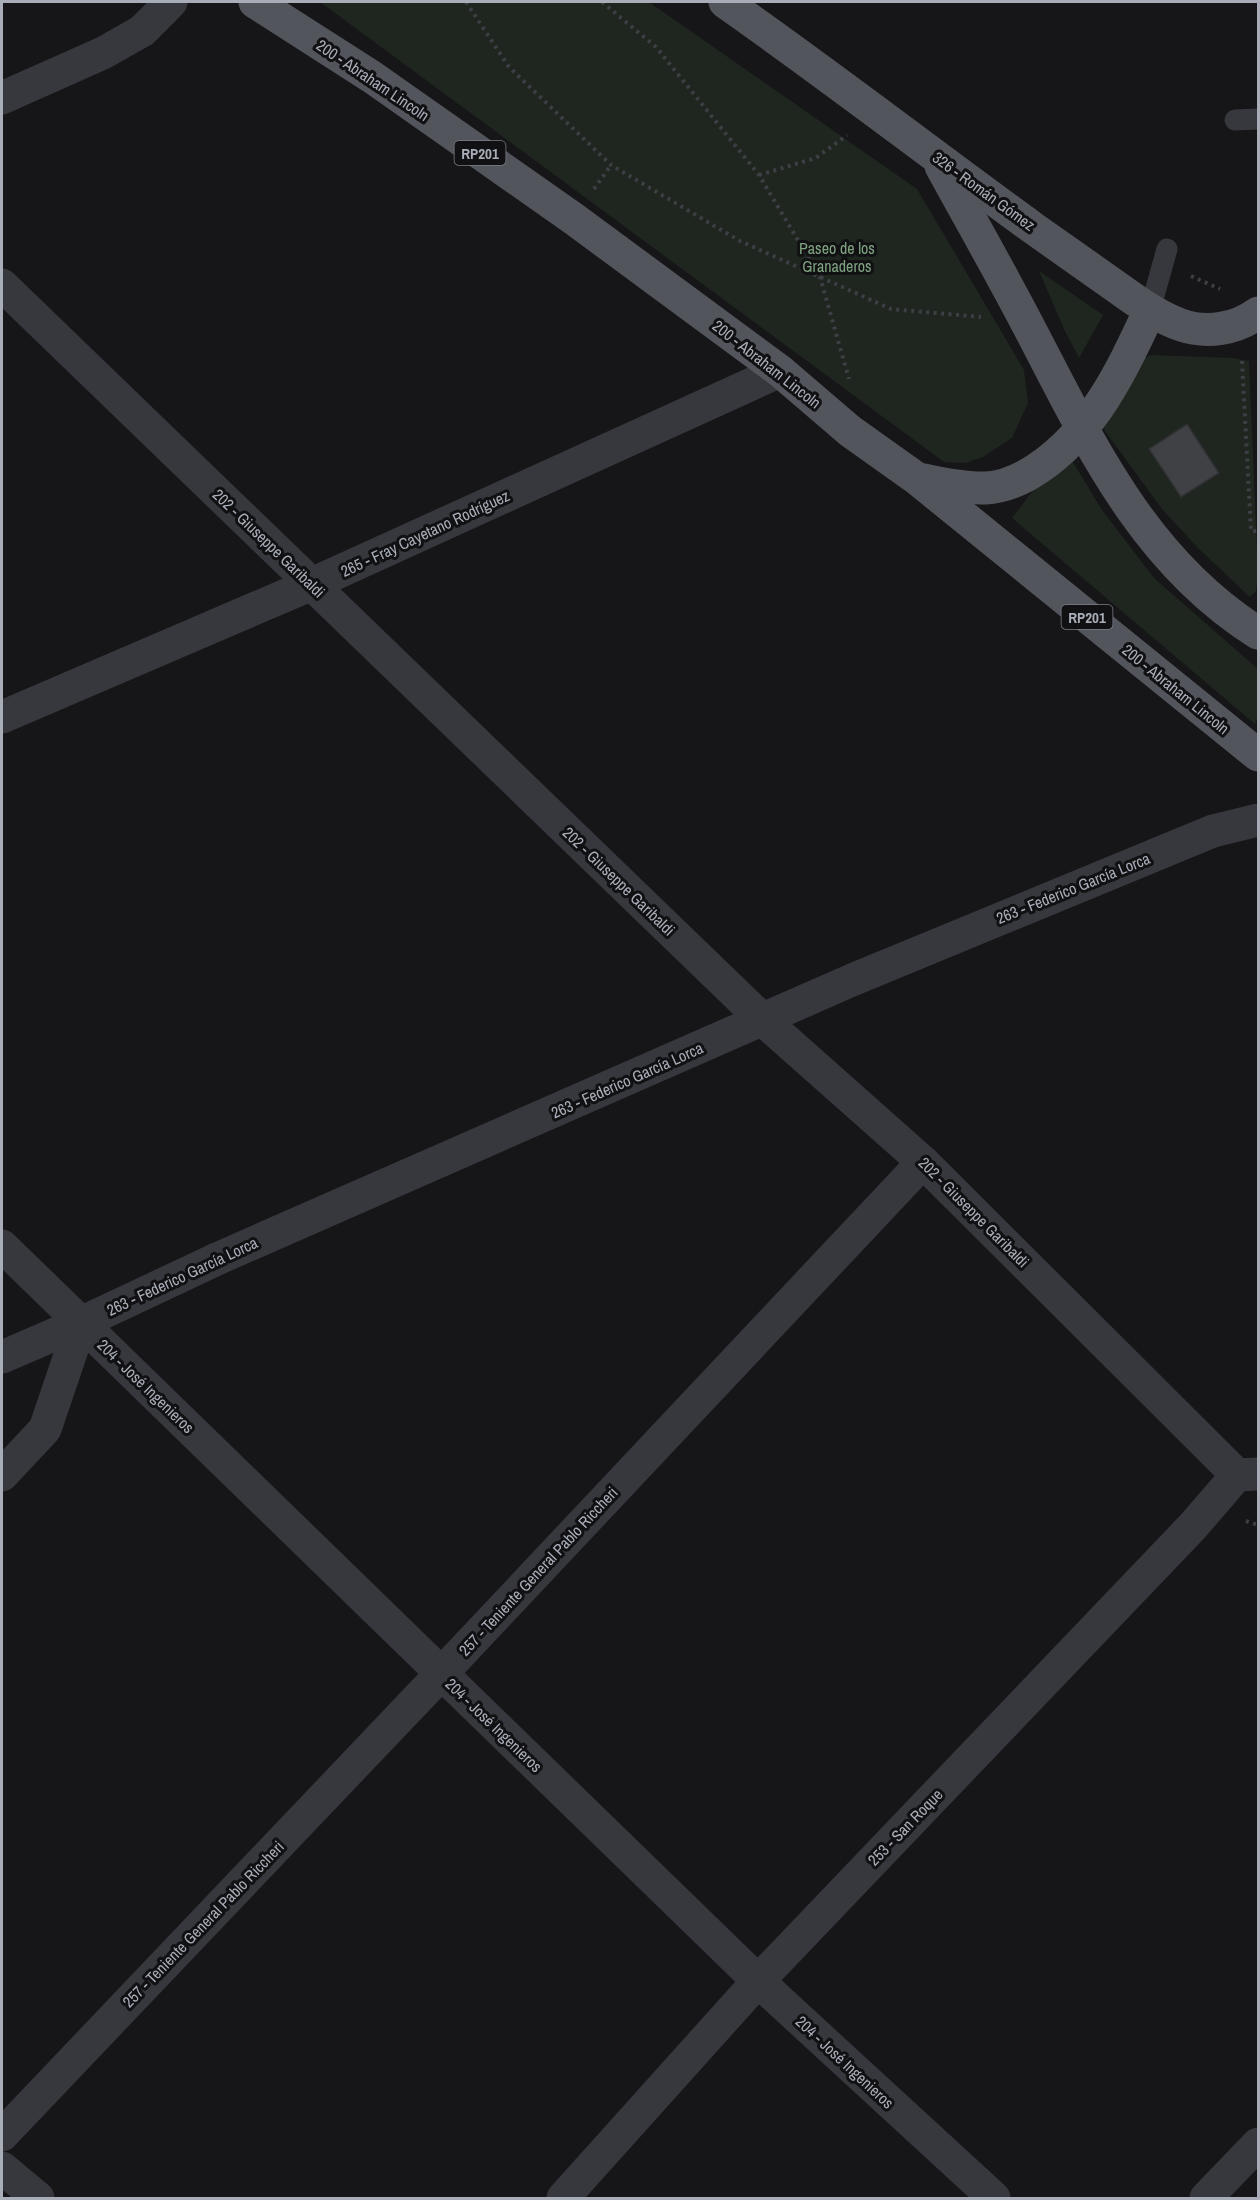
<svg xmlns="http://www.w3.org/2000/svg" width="1260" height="2200" font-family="'Archivo Narrow',sans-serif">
  <rect width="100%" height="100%" fill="#161618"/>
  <!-- green -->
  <g fill="#1e261f">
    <polygon points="320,2 649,2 917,189 1024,370 1028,403 1012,438 983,457 965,463 944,462"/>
    <polygon points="1039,271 1103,315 1079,358 1064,329"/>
    <polygon points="1151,355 1232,358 1249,361 1258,573 1256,591 1250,597 1198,548 1162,509 1105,431 1102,423 1143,359"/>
    <polygon points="1065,449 1102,510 1154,578 1258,669 1258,716 1255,724 1012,518"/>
  </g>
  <!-- building -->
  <polygon fill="#404145" stroke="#303034" stroke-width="1.5" points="1187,424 1219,473 1181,497 1149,449"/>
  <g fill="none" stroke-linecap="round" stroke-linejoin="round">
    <!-- path -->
    <g stroke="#3d3f44" stroke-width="4" stroke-dasharray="3 4.5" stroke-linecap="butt">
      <polyline points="466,2 509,67 611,165 740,241 891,309 981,317"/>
      <polyline points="602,2 656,47 759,175 820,277 849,379"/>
      <polyline points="759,175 816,158 847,135"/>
      <polyline points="594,189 611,165"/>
      <polyline points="1191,276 1220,289"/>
      <polyline points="1242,361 1251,531 1258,531"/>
      <polyline points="1246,1521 1258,1525"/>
    </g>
    <!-- service -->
    <g stroke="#37383d" stroke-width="21">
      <polyline points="1235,120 1258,119"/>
      <polyline points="1150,310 1167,249"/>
    </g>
    <!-- minor -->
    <g stroke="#37383d" stroke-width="33">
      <polyline points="2,98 103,53 142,31 171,2"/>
      <polyline points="2,285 763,1020 923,1162 1237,1475"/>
      <polyline points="2,717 312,584 780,371"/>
      <polyline points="2,1246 758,1981 994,2198"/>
      <polyline points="2,1357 81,1323 219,1258 852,980 1213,831 1258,820"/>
      <polyline points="2,1475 45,1429 81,1323"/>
      <polyline points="2,2135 441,1674 923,1162"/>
      <polyline points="2,2168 38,2198"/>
      <polyline points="563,2198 758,1981 1193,1526 1237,1475 1258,1474"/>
      <polyline points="1206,2198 1258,2144"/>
    </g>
    <!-- primary -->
    <g stroke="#53555c" stroke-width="33">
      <polyline points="255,2 372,77 574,219 780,371 850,431 916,478 1258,755"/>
      <path d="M725 2C829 75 930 153 1033 228 1061 248 1090 268 1118 288 1138 302 1158 317 1181 325 1207 334 1236 329 1258 313"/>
      <path d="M941 166C971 221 1002 275 1031 331 1091 446 1144 561 1258 633"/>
      <path d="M918 479C940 483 963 489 986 488 1005 487 1022 479 1037 469 1094 431 1122 370 1150 310"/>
    </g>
  </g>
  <g text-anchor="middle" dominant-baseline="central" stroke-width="6" stroke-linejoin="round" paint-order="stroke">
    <!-- shield labels -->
    <g fill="#111113" stroke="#7b7e86" stroke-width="1.5">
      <rect x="454.5" y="141" width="51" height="24" rx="4.5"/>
      <rect x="1061.5" y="605" width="51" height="24" rx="4.5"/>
    </g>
    <g font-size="15" font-weight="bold" fill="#a8adb8">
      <text x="480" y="153">RP201</text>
      <text x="1087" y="617">RP201</text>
    </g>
    <!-- street labels -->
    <g font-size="16" fill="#a8adb8" stroke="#111113">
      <text transform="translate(373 80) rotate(34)">200 - Abraham Lincoln</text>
      <text transform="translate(984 191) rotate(36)">326 - Román Gómez</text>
      <text transform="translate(767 364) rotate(38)">200 - Abraham Lincoln</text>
      <text transform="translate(425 533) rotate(-25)">265 - Fray Cayetano Rodríguez</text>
      <text transform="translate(269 543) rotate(44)">202 - Giuseppe Garibaldi</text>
      <text transform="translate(1176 689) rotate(39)">200 - Abraham Lincoln</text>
      <text transform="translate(619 881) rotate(44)">202 - Giuseppe Garibaldi</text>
      <text transform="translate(1073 888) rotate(-22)">263 - Federico García Lorca</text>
      <text transform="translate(627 1080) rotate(-24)">263 - Federico García Lorca</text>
      <text transform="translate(974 1212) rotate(45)">202 - Giuseppe Garibaldi</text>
      <text transform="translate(182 1276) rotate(-25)">263 - Federico García Lorca</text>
      <text transform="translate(146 1386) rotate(44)">204 - José Ingenieros</text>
      <text transform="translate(538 1571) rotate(-47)">257 - Teniente General Pablo Riccheri</text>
      <text transform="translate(494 1725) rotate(44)">204 - José Ingenieros</text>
      <text transform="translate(905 1827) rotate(-46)">253 - San Roque</text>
      <text transform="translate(203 1924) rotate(-46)">257 - Teniente General Pablo Riccheri</text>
      <text transform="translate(845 2062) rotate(43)">204 - José Ingenieros</text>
    </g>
    <!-- park labels -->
    <g font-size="16" fill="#7fa381" stroke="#111113">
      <text x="837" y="248">Paseo de los<tspan x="837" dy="18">Granaderos</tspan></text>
    </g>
  </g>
  <!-- border -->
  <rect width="1260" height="2200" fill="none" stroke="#a8adb8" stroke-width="6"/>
</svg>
